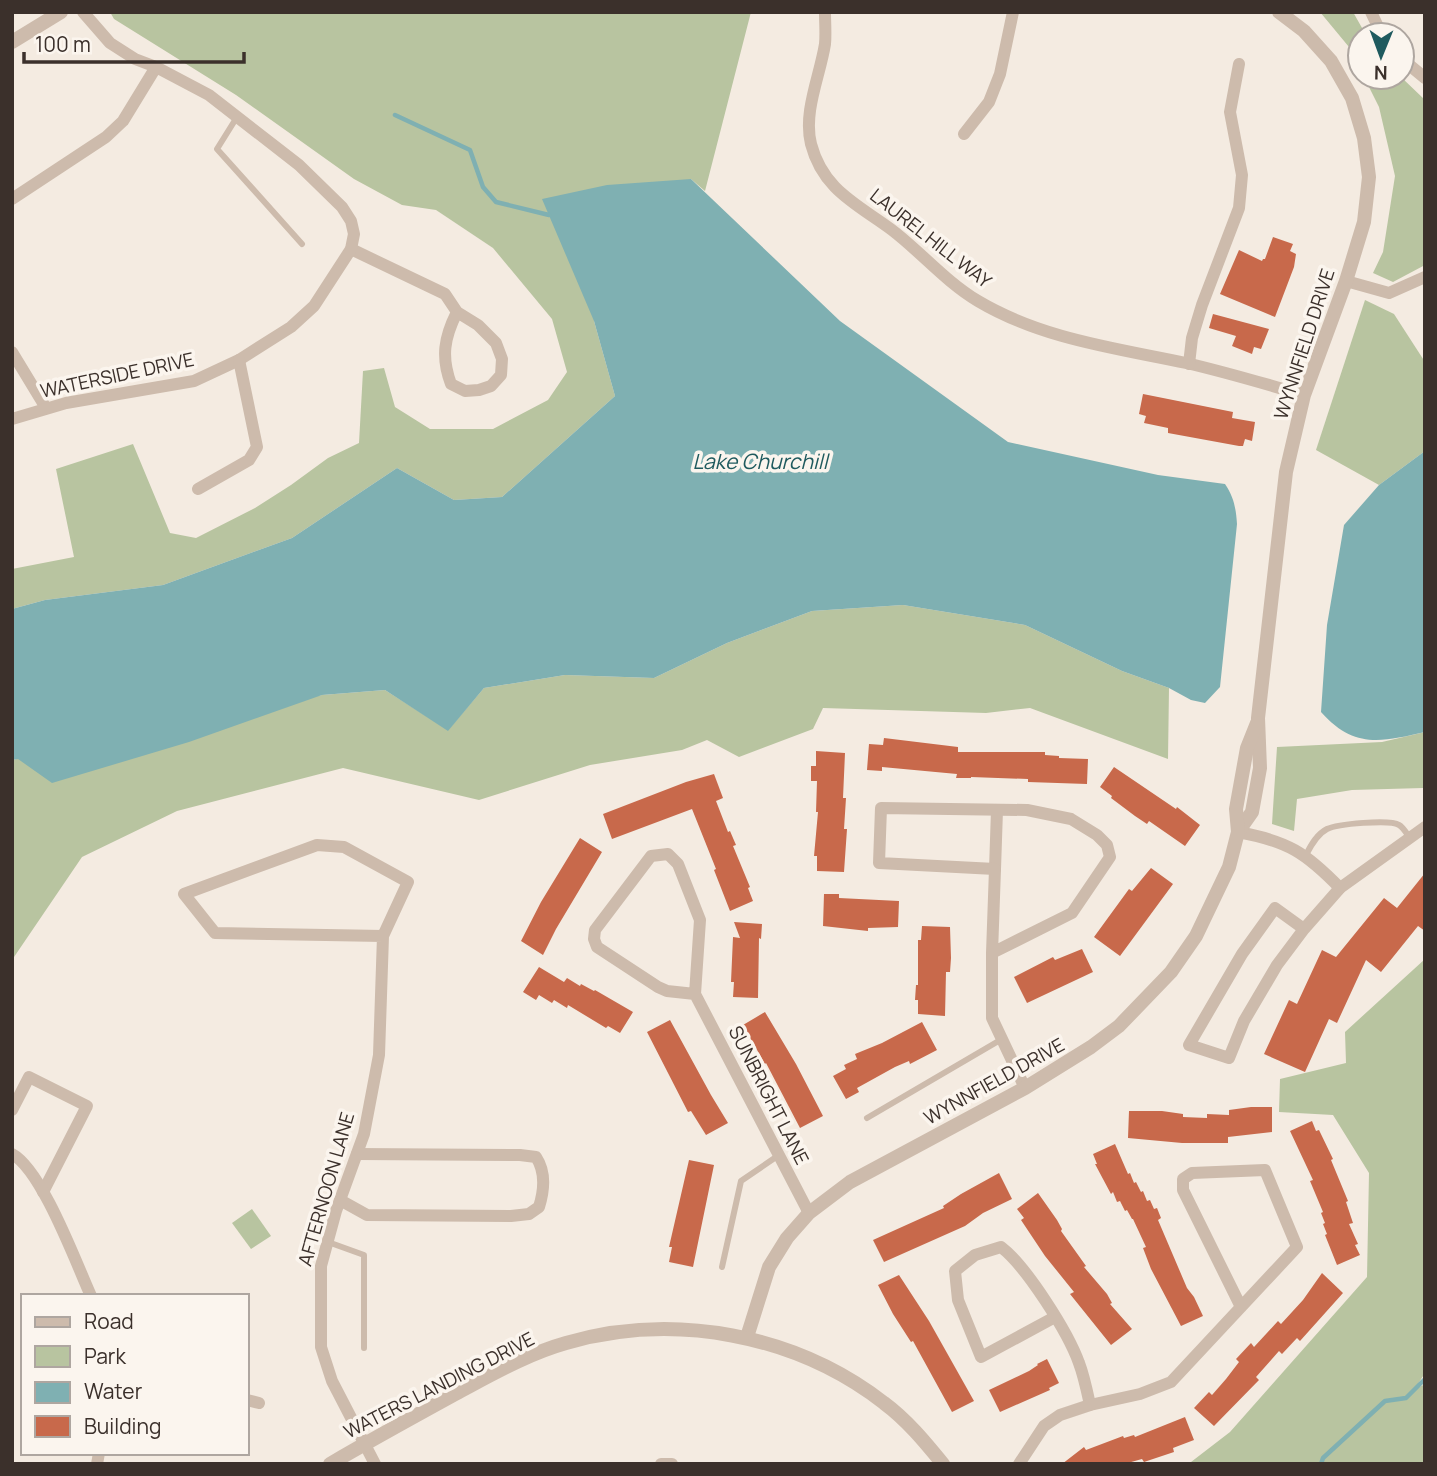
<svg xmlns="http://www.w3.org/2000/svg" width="1437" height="1476" font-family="Manrope,sans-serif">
  <rect width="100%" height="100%" fill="#f4ebe1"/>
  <!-- green -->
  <g fill="#b8c4a0">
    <polygon points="110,12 751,12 705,191 691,179 594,321 615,396 502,497 454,500 397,468 292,538 163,585 45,600 12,609 12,569 74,557 56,469 133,444 170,533 196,538 255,508 291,485 328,458 359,443 363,371 384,368 395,407 430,429 493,429 548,400 567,372 552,319 493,248 436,210 402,205 354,179 236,95 114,19"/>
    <polygon points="1320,12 1353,12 1366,35 1360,35 1360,69 1349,47"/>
    <polygon points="1364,77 1401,77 1425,100 1425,265 1393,282 1373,273 1383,252 1395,176 1379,107"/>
    <polygon points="1365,300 1394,314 1425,362 1425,451 1379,485 1316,450"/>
    <polygon points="903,605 1025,625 1122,671 1169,688 1168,759 1030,708 986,713 823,708 813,729 739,757 707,740 682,750 590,765 479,800 343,768 177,811 82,857 12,960 12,760 322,695 385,690 448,730 484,688 565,675 654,678 727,643 812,611"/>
    <polygon points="1425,732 1423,788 1352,790 1297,799 1294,831 1272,824 1277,747 1382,742"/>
    <polygon points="1425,959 1425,1373 1414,1390 1425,1384 1425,1464 1184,1464 1191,1462 1230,1432 1367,1277 1369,1173 1333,1115 1279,1112 1280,1079 1346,1063 1345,1032"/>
    <polygon points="252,1209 271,1236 251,1249 232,1223"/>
  </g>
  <!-- water -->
  <g fill="#7fb0b2">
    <path d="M691 179 840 321 1008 442 1158 475 1225 484C1234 497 1236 509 1237 524L1220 687 1205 703 1191 700 1169 688 1122 671 1025 625 903 605 812 611 727 643 654 678 565 675 484 688 448 731 385 690 322 695 189 742 52 783 18 759 12 760V609L45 600 163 585 292 538 397 468 454 500 502 497 615 396 594 321 542 199 607 185Z"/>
    <path d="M1425 451V732C1381 742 1354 749 1321 712L1327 625 1344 525 1379 485Z"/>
  </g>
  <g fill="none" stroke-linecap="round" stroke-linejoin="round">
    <!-- stream -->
    <g stroke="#7fb0b2" stroke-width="4.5">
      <polyline points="395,115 470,150 483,187 496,202 549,215"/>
      <polyline points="1321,1464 1323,1458 1385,1401 1406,1398 1425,1379"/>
    </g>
  </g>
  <!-- building -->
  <g fill="#c8694b">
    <polygon points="1273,237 1293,244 1290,251 1296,254 1294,267 1275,317 1220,294 1239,250 1262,261 1263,259 1265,259"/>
    <polygon points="1213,314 1269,329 1261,349 1254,347 1252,354 1232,346 1236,336 1209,328"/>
    <polygon points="1143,394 1233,412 1232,418 1255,422 1252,441 1245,439 1243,446 1239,446 1168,433 1168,428 1144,423 1146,416 1139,414"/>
    <polygon points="884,738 958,747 958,752 1045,752 1045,755 1059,756 1059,758 1088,759 1087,784 1028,782 1028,779 971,777 971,778 956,778 957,774 882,767 882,771 867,770 869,744 883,745"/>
    <polygon points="816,751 845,753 843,798 846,798 844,829 847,829 844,872 817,871 817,856 814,856 818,812 816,812 817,781 811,781 811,766 816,766"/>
    <polygon points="1114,767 1176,809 1177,807 1200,825 1185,846 1149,821 1147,824 1135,816 1111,798 1112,796 1100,787"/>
    <polygon points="714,774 723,798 716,801 728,832 730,831 736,845 733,846 750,887 748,888 753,901 730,911 714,870 716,869 692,809 612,839 603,814 686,782"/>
    <polygon points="580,838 602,852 556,929 543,955 521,941 541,902"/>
    <polygon points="1151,868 1173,884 1120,956 1094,937 1129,889 1132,891"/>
    <polygon points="1425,873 1425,931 1418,926 1381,972 1366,960 1337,1023 1329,1019 1305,1072 1264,1054 1289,1000 1297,1004 1322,950 1336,957 1384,898 1397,908"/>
    <polygon points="824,894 839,894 839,898 899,901 898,927 868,928 868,931 823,926"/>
    <polygon points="734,922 762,924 761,939 759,938 758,998 733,997 734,982 731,982 733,937 740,938"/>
    <polygon points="922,926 950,927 951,958 950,972 946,972 945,1016 918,1014 918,1000 915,1000 916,985 918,985 918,940 921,940"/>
    <polygon points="1082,949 1093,972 1027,1003 1014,977 1053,957 1055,960"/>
    <polygon points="539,967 564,982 567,978 580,986 581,984 594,991 595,990 633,1012 620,1033 608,1026 606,1028 568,1005 567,1008 554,1000 552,1003 539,995 536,1000 523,992"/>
    <polygon points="765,1012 796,1064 823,1116 800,1128 766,1063 765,1064 743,1025"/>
    <polygon points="670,1020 711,1095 728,1123 706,1135 691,1111 688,1112 647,1032"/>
    <polygon points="922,1022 937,1050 910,1064 909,1061 895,1067 857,1088 859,1092 846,1099 833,1076 846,1069 844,1065 857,1059 855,1054 882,1043"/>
    <polygon points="1251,1107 1272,1107 1272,1132 1228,1137 1228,1143 1182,1143 1128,1138 1129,1111 1162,1111 1183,1114 1183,1117 1207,1118 1207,1114 1229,1115 1229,1110"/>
    <polygon points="1312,1121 1316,1131 1319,1130 1333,1159 1331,1160 1348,1201 1346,1202 1353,1223 1349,1224 1358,1244 1355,1245 1360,1255 1337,1265 1325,1235 1327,1234 1323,1224 1325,1223 1321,1213 1323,1212 1310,1181 1313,1180 1290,1131"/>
    <polygon points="1115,1144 1128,1174 1130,1173 1134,1183 1136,1182 1141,1192 1143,1191 1147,1201 1150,1200 1154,1209 1157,1208 1161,1218 1158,1220 1187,1288 1194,1297 1203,1316 1181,1326 1151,1269 1143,1248 1146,1247 1133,1219 1132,1219 1127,1210 1125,1211 1120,1201 1117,1202 1113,1192 1111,1194 1095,1164 1097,1164 1093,1154"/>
    <polygon points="689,1160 714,1165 693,1267 669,1262 672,1247 669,1247"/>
    <polygon points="999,1173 1012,1199 983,1213 965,1226 884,1262 873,1240 944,1208 943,1206 961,1194"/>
    <polygon points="1038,1193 1057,1220 1062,1229 1061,1231 1086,1266 1084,1267 1107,1294 1112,1303 1110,1304 1132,1329 1111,1345 1070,1294 1074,1292 1045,1256 1021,1220 1024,1218 1017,1209"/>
    <polygon points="1322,1273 1343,1293 1300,1341 1297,1338 1282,1354 1279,1351 1256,1377 1259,1380 1214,1426 1194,1408 1209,1392 1212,1395 1226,1379 1239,1362 1236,1359 1251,1343 1254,1347 1278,1321 1281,1324 1303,1300"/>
    <polygon points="899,1275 929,1321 974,1401 952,1412 913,1341 911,1342 893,1314 878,1285"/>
    <polygon points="1047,1359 1059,1383 1049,1388 1050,1390 1000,1412 989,1390 1029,1371 1038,1365 1037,1364"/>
    <polygon points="1185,1417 1194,1440 1173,1448 1174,1452 1144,1462 1142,1459 1124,1464 1062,1464 1084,1447 1086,1450 1123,1436 1124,1438 1134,1435 1135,1437"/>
  </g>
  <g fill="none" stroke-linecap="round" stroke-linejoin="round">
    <!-- service -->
    <g stroke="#cdbbac" stroke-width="6">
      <polyline points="237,117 217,149 302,244"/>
      <path d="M1306 855C1311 845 1317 834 1327 829 1337 824 1390 819 1399 825 1403 827 1407 834 1410 838"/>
      <polyline points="867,1118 1002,1039"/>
      <polyline points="328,1242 364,1255 364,1348"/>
      <polyline points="722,1267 741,1181 779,1155"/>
    </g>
    <!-- minor -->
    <g stroke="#cdbbac" stroke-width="12">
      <path d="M825 12C825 23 826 34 825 44 820 76 803 112 811 144 823 190 857 204 892 230 922 253 946 282 978 301 1042 339 1115 348 1186 363 1226 372 1265 384 1304 395"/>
      <polyline points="1371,12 1382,35"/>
      <polyline points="1402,59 1425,78"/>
      <polyline points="964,134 989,102 1000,74 1013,12"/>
      <polyline points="12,199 106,137 123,121 156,67"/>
      <path d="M351 249 445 294 457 312 478 325 496 343 502 359 501 375 491 386 479 390 465 391 451 384C441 357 444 338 457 312"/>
      <polyline points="1346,281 1389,293 1425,277"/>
      <polyline points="12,352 46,408"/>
      <polyline points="1189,364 1192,338 1202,305 1239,208 1242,175 1230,112 1239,64"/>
      <polyline points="12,419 66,403 194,381 239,360 291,327 314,306 351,249 354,234 351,221 342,207 299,165 209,95 156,67 135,59 110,43 83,12"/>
      <polyline points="198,489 249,460 257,447 239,360"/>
      <path d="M1238 832C1288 841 1306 853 1340 888"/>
      <polyline points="995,869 997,810"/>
      <polyline points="1304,929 1275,908 1242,954 1189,1045 1229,1058 1244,1021 1277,965 1304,929 1340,888 1425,827"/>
      <polyline points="992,953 995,869 879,863 881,808 1027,810 1071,819 1097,835 1107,845 1110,857 1072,913 992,953 992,1018 1025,1088"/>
      <polyline points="695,994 667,991 658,987 597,947 594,939 595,930 651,856 668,854 678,864 700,920 695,994 809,1213"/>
      <polyline points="12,1110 29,1077 87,1106 43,1192"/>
      <path d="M12 1154C42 1170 76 1263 91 1296"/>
      <path d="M340 1200 367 1215 511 1216 529 1214 539 1207C544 1191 546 1172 536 1157L520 1155 357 1154"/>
      <path d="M1055 1317 981 1357 958 1300 955 1271 975 1255 1001 1247C1026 1266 1068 1332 1079 1363 1084 1376 1087 1391 1090 1405"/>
      <polyline points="247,1400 259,1403"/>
      <polyline points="97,1464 99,1453"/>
      <polyline points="375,1464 332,1381 321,1347 321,1266 336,1211 364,1134 379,1055 383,936 408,882 344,847 317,845 184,894 215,933 383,936"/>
      <polyline points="661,1464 672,1464"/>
      <polyline points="1019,1464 1044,1426 1060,1415 1090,1405 1140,1394 1171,1382 1297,1247 1265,1170 1192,1173 1183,1179 1183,1190 1241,1307"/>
    </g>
    <!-- tertiary -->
    <g stroke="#cdbbac" stroke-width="14">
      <polyline points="12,42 61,12"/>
      <polyline points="1238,832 1252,812 1260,768 1258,718 1286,472 1304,395 1346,281 1364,222 1369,177 1364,138 1352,98 1331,61 1304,31 1279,12"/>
      <polyline points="747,1337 769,1267 787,1238 809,1213 850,1182 1025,1088 1091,1047 1119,1026 1171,972 1196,936 1229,867 1238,832 1236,809 1247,748 1257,723"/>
      <path d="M330 1464C371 1440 413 1417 455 1394 491 1375 527 1354 566 1343 674 1312 795 1334 884 1403 907 1420 925 1442 943 1464"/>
    </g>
  </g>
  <g text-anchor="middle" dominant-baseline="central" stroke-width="7" stroke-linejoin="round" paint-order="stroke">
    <!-- street labels -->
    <g font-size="19" fill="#3b302b" stroke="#fbf5ee">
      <text transform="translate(931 238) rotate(38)">LAUREL HILL WAY</text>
      <text transform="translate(1304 344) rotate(-72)">WYNNFIELD DRIVE</text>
      <text transform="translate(117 375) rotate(-12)">WATERSIDE DRIVE</text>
      <text transform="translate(994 1081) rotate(-29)">WYNNFIELD DRIVE</text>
      <text transform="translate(769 1095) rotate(63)">SUNBRIGHT LANE</text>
      <text transform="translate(326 1189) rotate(-74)">AFTERNOON LANE</text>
      <text transform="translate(439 1385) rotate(-27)">WATERS LANDING DRIVE</text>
    </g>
    <!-- water labels -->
    <g font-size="21" font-style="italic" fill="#1f5a5e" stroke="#fbf5ee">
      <text x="760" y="461">Lake Churchill</text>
    </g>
  </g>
  <!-- border -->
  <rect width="1437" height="1476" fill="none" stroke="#3b302b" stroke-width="28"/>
  <!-- legend -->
  <rect x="21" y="1294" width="228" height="161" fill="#fbf5ee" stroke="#aea6a0" stroke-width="2"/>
  <rect x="35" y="1317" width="35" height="10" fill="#cdbbac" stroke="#aea6a0" stroke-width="2"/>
  <text x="84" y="1329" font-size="21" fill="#3b302b">Road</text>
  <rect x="35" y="1346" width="35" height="21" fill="#b8c4a0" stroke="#aea6a0" stroke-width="2"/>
  <text x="84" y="1364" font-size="21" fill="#3b302b">Park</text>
  <rect x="35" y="1382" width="35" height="21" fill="#7fb0b2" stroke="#aea6a0" stroke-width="2"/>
  <text x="84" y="1399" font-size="21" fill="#3b302b">Water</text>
  <rect x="35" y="1416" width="35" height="21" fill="#c8694b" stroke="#aea6a0" stroke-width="2"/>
  <text x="84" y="1434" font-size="21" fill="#3b302b">Building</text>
  <!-- north arrow -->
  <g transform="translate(1381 56) rotate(181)"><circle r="33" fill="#fbf5ee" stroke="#aea6a0" stroke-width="2"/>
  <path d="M0-5L12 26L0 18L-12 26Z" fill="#1f5a5e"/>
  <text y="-10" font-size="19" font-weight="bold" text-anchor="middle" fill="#3b302b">N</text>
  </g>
  <!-- scale -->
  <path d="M24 52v10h220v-10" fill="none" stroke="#3b302b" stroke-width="3.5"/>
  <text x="35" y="52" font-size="21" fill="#3b302b" stroke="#fbf5ee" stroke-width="5" paint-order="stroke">100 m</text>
</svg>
